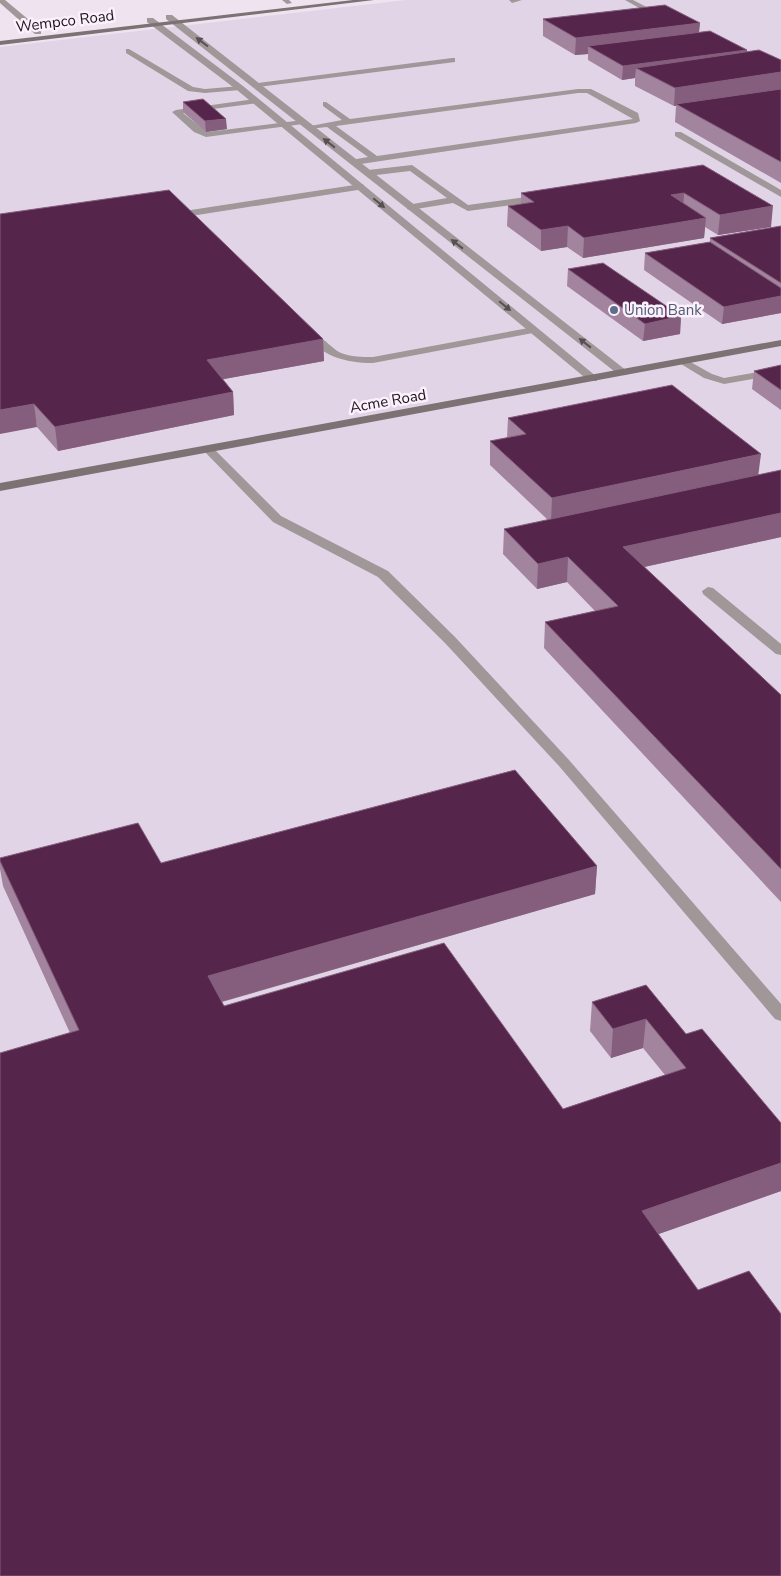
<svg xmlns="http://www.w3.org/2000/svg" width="781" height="1576" font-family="'Nunito Sans',sans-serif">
  <rect width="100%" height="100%" fill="#efe3f0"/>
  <!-- industrial -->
  <polygon fill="#e2d4e7" points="406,0 781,0 781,1576 0,1576 0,47"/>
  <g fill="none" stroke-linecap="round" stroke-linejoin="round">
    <!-- lane -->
    <g fill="#9f9798" fill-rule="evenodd">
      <polygon points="282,0 289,0 292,3 287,4"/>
      <polygon points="509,0 522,0 512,3"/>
      <polygon points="625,0 633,0 664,16 657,18"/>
      <polygon points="129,49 193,87 205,89 240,86 244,88 240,90 205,93 188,91 126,53 126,49"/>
      <polygon points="452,58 455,58 455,62 258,87 254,85 258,83"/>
      <path d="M578 89H591L638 113 640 121 636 123 354 165 350 162 351 160 368 157 327 127 309 129 305 127 342 120 323 106V102H326L350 119ZM578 93H587L633 119 377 156 336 126Z"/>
      <polygon points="255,99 259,101 258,103 183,113 207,132 303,120 307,122 303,124 206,137 194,132 172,112 176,110"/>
      <polygon points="675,132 681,132 781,190 781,197 675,136"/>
      <polygon points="412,165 468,205 540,195 544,198 540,201 468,211 453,203 410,210 407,209 407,205 447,198 410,171 368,176 364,173 368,170"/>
      <polygon points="361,184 364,185 364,189 191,216 186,213 191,210"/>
      <path d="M534 327 539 330 538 332 373 363C345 363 321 356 303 333L304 331C316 328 330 348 341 353 351 357 362 357 373 357Z"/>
      <polygon points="685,359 712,374 724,378 781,368 781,374 724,384 704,378 681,364 681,360"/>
      <polygon points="208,446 212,447 281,516 388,571 455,637 569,760 781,1004 781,1021 775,1019 559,766 445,643 378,577 273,522 204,451 204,447"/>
      <polygon points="708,587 713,588 781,644 781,655 776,654 703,594 702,591"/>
    </g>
    <!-- street -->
    <g fill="#9f9798" fill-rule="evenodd">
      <polygon points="0,0 5,0 41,30 41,34 35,34 0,3"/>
      <polygon points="166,15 172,15 627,371 627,375 619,375 166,19"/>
      <polygon points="147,18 153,18 243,86 597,377 597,381 589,381 237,90 147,22"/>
    </g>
    <!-- secondary -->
    <g fill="#7d7173" fill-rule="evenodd">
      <polygon points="353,0 374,0 0,45 0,41"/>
      <polygon points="781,340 781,346 0,491 0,483"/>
    </g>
  </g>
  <!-- wall -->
  <g fill="#a2849e">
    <polygon points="543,19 700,23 699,32 747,50 747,52 781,60 781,183 675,122 676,106 674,106 635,86 635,78 622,80 588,60 588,54 575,55 543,36"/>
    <polygon points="183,102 227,129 206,132 183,112"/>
    <polygon points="703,165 771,227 718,235 705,227 704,238 583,258 567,247 541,251 507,226 508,206 521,204 521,193"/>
    <polygon points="0,214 323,339 324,361 223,379 233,392 234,415 58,451 37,427"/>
    <polygon points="781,226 781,313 722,324 644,270 645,253 710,242 710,238"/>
    <polygon points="568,269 681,316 680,334 643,341 567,286"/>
    <polygon points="781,365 781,410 752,389 754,371"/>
    <polygon points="508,418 759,475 781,470 781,537 644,567 781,695 781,902 544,648 545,622 595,611 567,582 537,589 503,554 504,529 548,520 490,465 490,441 507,438"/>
    <polygon points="0,858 161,863 597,866 595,894 222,1002 224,1006 563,1109 665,1075 643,1048 611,1058 590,1031 592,1002 646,985 686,1034 781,1123 781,1191 658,1234 781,1576 70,1033 3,886 0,869"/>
  </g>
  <!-- shaded-wall -->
  <g fill="#845e7c">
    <polygon points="700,23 698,40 588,46 588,54 575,55 576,38"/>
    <polygon points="747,50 745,64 636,68 635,78 622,80 623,66"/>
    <polygon points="781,72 781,90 676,104 676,106 674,106 675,88"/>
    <polygon points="226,119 227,129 206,132 205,121"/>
    <polygon points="684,193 683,213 671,195"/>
    <polygon points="773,206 771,227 718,235 720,215"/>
    <polygon points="706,218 704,238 583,258 584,238"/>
    <polygon points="568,226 567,247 541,251 541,230"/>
    <polygon points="781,296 781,313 722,324 724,307"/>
    <polygon points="681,316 680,334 643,341 645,324"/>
    <polygon points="323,339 324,361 208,382 207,360"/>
    <polygon points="233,392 234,415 58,451 55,427"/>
    <polygon points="34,404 37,427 0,434 0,410"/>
    <polygon points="761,454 758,477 551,523 552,498"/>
    <polygon points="781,513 781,537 621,572 623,547"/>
    <polygon points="568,557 567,582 537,589 538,564"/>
    <polygon points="597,866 595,894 210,1005 208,976"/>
    <polygon points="646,1019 643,1048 611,1058 613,1029"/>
    <polygon points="781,1163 781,1191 639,1241 642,1211"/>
  </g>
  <!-- building -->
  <g fill="#56254b" stroke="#845e7c">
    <polygon points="665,5 700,23 576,38 543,19"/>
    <polygon points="710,31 747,50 623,66 588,46"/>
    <polygon points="759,50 781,60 781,72 675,88 636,68"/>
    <polygon points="781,89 781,162 676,104"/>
    <polygon points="203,99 226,119 205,121 183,102"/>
    <polygon points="703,165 773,206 720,215 684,193 671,195 706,218 584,238 568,226 541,230 508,206 534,202 521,193"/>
    <polygon points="169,190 323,339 207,360 233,392 55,427 34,404 0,410 0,214"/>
    <polygon points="781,226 781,283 710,238"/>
    <polygon points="710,242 781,288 781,296 724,307 645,253"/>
    <polygon points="603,263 681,316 645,324 568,269"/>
    <polygon points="781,365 781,390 754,371"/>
    <polygon points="672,385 761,454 552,498 490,441 526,434 508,418"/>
    <polygon points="781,470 781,513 623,547 781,695 781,869 545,622 618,606 568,557 538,564 504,529"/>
    <polygon points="515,770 597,866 208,976 224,1006 444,943 563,1109 686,1068 646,1019 613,1029 592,1002 646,985 686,1034 702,1029 781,1123 781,1163 642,1211 698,1290 749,1271 781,1314 781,1576 0,1576 0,1053 79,1030 0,861 0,858 138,823 161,863"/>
  </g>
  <!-- one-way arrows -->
  <defs><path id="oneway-solid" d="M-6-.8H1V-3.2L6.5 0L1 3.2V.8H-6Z" transform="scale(1.25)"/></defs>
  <g fill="#565053">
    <use href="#oneway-solid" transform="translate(202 42) rotate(-143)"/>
    <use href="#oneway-solid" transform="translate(329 143) rotate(-142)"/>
    <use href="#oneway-solid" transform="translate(379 203) rotate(40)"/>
    <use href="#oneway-solid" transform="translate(457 244) rotate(-142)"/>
    <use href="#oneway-solid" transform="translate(505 306) rotate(39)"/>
    <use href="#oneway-solid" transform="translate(585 343) rotate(-142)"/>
  </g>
  <!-- markers -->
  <circle fill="#5c6f8a" stroke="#fcf0fd" stroke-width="2" cx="614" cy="310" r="5"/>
  <g text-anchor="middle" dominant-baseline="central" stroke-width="5" stroke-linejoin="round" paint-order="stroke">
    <!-- far-street labels -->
    <g font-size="15" fill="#1a161b" stroke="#fcf0fd">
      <text transform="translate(65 21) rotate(-7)">Wempco Road</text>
      <text transform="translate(388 401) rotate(-10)">Acme Road</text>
    </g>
    <!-- far-service labels -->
    <g font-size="15" fill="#4e5e75" stroke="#fcf0fd" text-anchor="start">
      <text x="624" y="310">Union Bank</text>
    </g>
  </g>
</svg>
